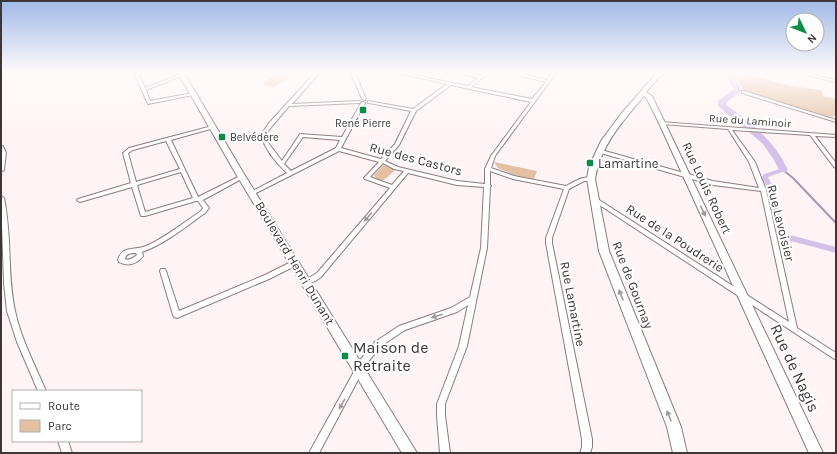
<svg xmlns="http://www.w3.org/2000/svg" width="837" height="454" font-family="Karla,sans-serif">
  <rect width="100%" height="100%" fill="#fff4f5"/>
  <!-- green -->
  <g fill="#e2c0a1">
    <polygon points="274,73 298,73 273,87 262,83 274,77 272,74"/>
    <polygon points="743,73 790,86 822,90 823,96 836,99 836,114 832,118 744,91 739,82"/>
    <polygon points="494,162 537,171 534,179 514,175 498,168"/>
    <path d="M383 165 393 169 394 171C388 177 379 187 374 175Z"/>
  </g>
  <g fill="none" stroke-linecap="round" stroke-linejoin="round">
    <!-- stream -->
    <polyline stroke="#a797b4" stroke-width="2" points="783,170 793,178 836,223"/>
    <!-- canal -->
    <polygon fill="#d5c0e9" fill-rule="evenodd" points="783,168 786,170 785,171 768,177 773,188 772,189 774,191 786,234 836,247 836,253 780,238 768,191 769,190 767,188 762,177 764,174"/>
    <!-- river -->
    <path fill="#d5c0e9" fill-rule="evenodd" d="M730 73H736V80L742 90 726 103V105C751 123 775 141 788 170L786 172H780L774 160 763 144 718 106V101L734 89 728 80Z"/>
    <defs>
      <g id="street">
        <polygon points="136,73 140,73 139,75 145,88 181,74 184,75 146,90 150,101 193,93 195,94 193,95 148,104 135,75"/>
        <path d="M315 73H319L292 104 359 101 361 102 359 103 289 106 273 125 265 135 269 144 282 161 300 134 342 137 361 103 363 102 365 103 341 148 381 159 395 144 411 111 369 103H368V101L413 109 447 84 397 73H405L467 86 478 78 457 73H466L481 76 484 73H489L471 87 532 99 546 82 508 73H516L547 80 552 73H556L495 156 491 168 514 176 566 186C574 182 584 174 594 179L591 181H584L569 189 552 238V243L592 439V447L590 453H580L582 447V439L546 243V238L564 189 513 179 490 171V185L491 186 490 187 487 248 467 346 445 404V416L450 453H440L437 416V404L459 346 468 305 457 312 405 330 381 346 367 363 319 453H309L361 359 375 342 399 326 451 308 470 297 481 248 484 187 457 185 408 173 321 277C317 280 310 285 305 284L304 282 305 280 317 273 390 188 365 179 364 178 379 162 339 151 254 194 252 195 249 193 287 173C276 163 265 149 261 135L269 123ZM451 85 531 102 491 156 485 169V184L457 181 398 167 385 161 399 145 416 111ZM303 137 340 140 336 148 291 171 284 164ZM383 163 394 169 404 171 392 185 370 177Z"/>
        <polygon points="351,73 355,73 366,99 365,100 362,99"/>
        <polygon points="797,73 805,73 836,80 836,82"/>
        <polygon points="742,91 744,91 836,120 836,122 742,93"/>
        <polygon points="660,122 836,135 836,137 815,136 836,163 836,168 834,167 810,135 732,130 755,162 766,190 797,328 836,353 836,360 592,200 591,199 592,198 596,198 789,322 761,191 713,185 597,152 597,150 601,150 713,181 759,188 749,162 728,129 662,124 660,124"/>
        <path d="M212 126 214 127V128L171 140 198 197 242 175 245 177 203 200 209 208 205 213C185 227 165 244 142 252L143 256C137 264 128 267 119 262L118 260C122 245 134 251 146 246 166 237 183 223 201 211L203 208 198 201H196L145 216H141L132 187 80 202 78 201 77 200 78 199 131 183 123 153 129 148ZM166 141 180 169 136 182 128 153 133 150ZM181 172 193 198 145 212 137 185ZM136 253 137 255C133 258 129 261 125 259 126 253 131 253 136 253Z"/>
        <polygon points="1,146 3,146 6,153 4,170 1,172"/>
        <path d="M1 196 4 198C7 212 8 226 9 241 10 264 10 288 15 311 21 339 35 365 46 391H38L17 342 7 311 4 283Z"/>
        <polygon points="293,261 297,261 298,263 297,265 269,279 177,318 174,317 173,315 160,271 161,269 165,269 166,271 179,311 265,275"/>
        <polygon points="58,441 68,441 72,453 62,453"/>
      </g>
      <g id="secondary">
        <polygon points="178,73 184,73 244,174 417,453 402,453 236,174"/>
        <path d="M658 73H666L659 77 646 92 652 96 665 123 823 453H809L659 123 646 97 644 96C623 121 600 146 595 179L609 251 681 427 687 453H673L667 427 599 251 587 179 589 167 601 141 621 114 655 75Z"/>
      </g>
    </defs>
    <!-- street casing -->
    <use href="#street" stroke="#8c7c7e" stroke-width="2"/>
    <!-- secondary casing -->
    <use href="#secondary" stroke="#8c7c7e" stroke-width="2"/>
    <!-- street -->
    <use href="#street" fill="#fff" fill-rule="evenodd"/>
    <!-- secondary -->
    <use href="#secondary" fill="#fff" fill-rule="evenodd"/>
  </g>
  <!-- one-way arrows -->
  <defs><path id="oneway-solid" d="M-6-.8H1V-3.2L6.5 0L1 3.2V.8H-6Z"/></defs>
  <g fill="#9e9a9b">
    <use href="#oneway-solid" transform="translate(703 211) rotate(65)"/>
    <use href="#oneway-solid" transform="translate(368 217) rotate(130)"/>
    <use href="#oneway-solid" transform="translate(621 295) rotate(-112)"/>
    <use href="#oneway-solid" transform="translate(437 316) rotate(162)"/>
    <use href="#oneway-solid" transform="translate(342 404) rotate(119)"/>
    <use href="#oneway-solid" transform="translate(669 416) rotate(-112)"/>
  </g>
  <!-- sky -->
  <linearGradient id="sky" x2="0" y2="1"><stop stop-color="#a0b9e8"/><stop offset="0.53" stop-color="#fffafa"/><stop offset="1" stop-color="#fffafa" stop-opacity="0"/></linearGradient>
  <rect width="837" height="137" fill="url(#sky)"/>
  <!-- markers -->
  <g fill="#0c8c48" stroke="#fff" stroke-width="1.5">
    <rect x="359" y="106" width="8" height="8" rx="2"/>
    <rect x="218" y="133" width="8" height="8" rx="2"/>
    <rect x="586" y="159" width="8" height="8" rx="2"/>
    <rect x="341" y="352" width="8" height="8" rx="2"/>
  </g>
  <g text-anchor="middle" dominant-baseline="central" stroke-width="4" stroke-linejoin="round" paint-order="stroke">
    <!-- far-street labels -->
    <g font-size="11" fill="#3d3637" stroke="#fff">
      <text transform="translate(750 121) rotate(4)">Rue du Laminoir</text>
    </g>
    <!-- far-poi labels -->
    <g font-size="11" fill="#3d3637" stroke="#fff">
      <text x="363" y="123">René Pierre</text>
      <text x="230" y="137" text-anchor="start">Belvédère</text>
    </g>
    <!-- street labels -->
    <g font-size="13" fill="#3d3637" stroke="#fff">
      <text transform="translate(416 159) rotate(15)">Rue des Castors</text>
      <text transform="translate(707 188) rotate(65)">Rue Louis Robert</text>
      <text transform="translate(781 223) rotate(76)">Rue Lavoisier</text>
      <text transform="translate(675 238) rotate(33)">Rue de la Poudrerie</text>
      <text transform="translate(295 263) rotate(59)">Boulevard Henri Dunant</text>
      <text transform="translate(633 285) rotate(69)">Rue de Gournay</text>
      <text transform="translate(573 304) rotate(79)">Rue Lamartine</text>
    </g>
    <!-- poi labels -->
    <g font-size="13" fill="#3d3637" stroke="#fff" text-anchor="start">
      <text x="598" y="163">Lamartine</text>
    </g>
    <!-- near-poi labels -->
    <g font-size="16" fill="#3d3637" stroke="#fff" text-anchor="start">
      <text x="353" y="347">Maison de<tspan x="353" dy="18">Retraite</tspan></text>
    </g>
    <!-- near-street labels -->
    <g font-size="16" fill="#3d3637" stroke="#fff">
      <text transform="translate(795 368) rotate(65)">Rue de Nagis</text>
    </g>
  </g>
  <!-- border -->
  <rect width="837" height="454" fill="none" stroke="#3d3637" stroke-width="4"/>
  <!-- legend -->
  <rect x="12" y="390" width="130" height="52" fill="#ffffff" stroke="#b1afaf"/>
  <rect x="20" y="403" width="20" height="6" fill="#ffffff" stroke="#b1afaf"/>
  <text x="48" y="410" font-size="12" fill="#3d3637">Route</text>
  <rect x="20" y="420" width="20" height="12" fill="#e2c0a1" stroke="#b1afaf"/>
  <text x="48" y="430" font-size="12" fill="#3d3637">Parc</text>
  <!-- north arrow -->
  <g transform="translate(805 32) rotate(133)"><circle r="19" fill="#ffffff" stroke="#b1afaf"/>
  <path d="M0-3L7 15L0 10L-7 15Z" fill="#0c8c48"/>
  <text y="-6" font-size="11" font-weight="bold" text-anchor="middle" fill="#3d3637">N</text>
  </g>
</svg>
